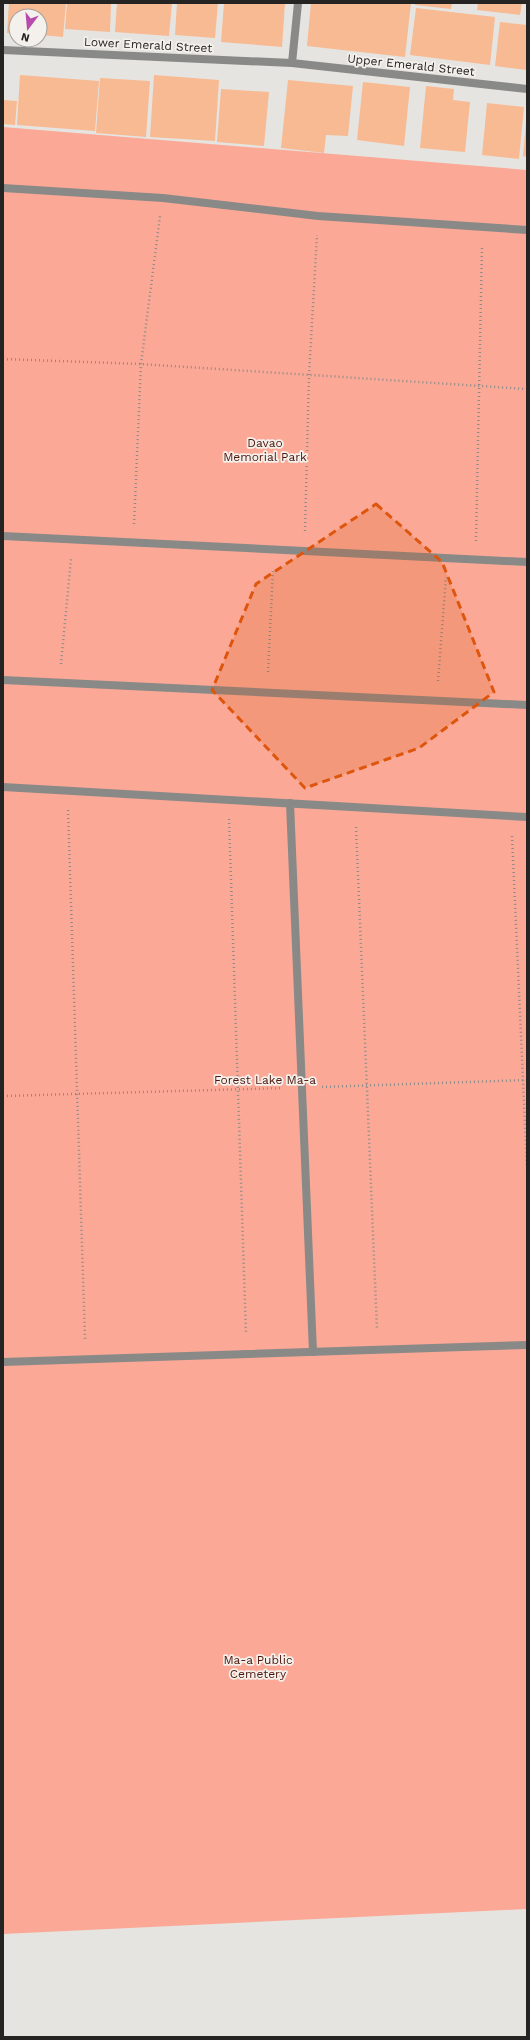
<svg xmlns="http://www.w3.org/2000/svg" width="530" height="2040" font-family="'Work Sans',sans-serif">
  <rect width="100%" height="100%" fill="#e6e4e0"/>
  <!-- green -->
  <polygon fill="#fba996" points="3,127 527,170 527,1909 3,1934"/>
  <!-- building -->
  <g fill="#f7ba92">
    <polygon points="9,3 66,3 63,37 40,35 40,16 16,16 16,33 7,33"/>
    <polygon points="67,3 111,3 110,32 65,29"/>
    <polygon points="117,3 172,3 169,36 115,32"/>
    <polygon points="177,3 218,3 215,38 175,35"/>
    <polygon points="224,3 285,3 282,47 221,42"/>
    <polygon points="311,3 411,3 405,57 307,46"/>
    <polygon points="415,3 452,3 451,9 415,5"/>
    <polygon points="478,3 522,3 520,15 477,10"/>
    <polygon points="416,8 495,17 490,65 410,55"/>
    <polygon points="500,22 527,25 527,70 495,66"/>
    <polygon points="20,75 99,81 95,131 17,125"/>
    <polygon points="154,75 219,80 215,141 150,137"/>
    <polygon points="100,78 150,81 146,137 96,133"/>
    <polygon points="288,80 353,86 348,136 326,135 324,153 281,148"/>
    <polygon points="363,82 410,87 404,146 357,140"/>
    <polygon points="426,86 454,89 453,100 470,102 465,152 420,148"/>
    <polygon points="221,89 269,92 264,146 217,142"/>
    <polygon points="3,100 17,101 15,125 3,124"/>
    <polygon points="487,103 524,107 519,159 482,155"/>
    <polygon points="526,123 527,123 527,157 523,156"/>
  </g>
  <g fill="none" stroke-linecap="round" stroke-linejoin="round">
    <!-- path -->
    <g stroke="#8c8b87" stroke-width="2.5" stroke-dasharray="1 3" stroke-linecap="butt">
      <polyline points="3,359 141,364 527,389"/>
      <polyline points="134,524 141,364 160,216"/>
      <polyline points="305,531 309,375 317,235"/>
      <polyline points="476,541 482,246"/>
      <polyline points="61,664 71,559"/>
      <polyline points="268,672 273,570"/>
      <polyline points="438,681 446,577"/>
      <polyline points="68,810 85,1339"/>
      <polyline points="229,819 246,1334"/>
      <polyline points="356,827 377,1329"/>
      <polyline points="512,836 527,1169"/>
      <polyline points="322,1087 527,1080"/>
      <polyline points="3,1096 283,1088"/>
    </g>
    <!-- lane -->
    <g stroke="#898987" stroke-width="8">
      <polyline points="3,188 163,198 318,216 527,230"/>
      <polyline points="3,536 527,562"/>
      <polyline points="3,680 527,705"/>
      <polyline points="3,787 527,817"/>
      <polyline points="290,803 313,1352"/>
      <polyline points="3,1362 527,1345"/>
    </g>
    <!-- street -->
    <g stroke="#898987" stroke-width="8">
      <polyline points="3,50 292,63 527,89"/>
      <polyline points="292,63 298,3"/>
    </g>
  </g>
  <!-- marked area -->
  <path fill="#de560d" fill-opacity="0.2" stroke="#de560d" stroke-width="3" stroke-dasharray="8 5" stroke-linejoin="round" d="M376 504 442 562 494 692 419 748 305 788 212 690 256 584Z"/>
  <g text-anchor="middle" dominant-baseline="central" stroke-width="3.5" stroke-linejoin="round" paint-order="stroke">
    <!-- street labels -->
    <g font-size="12" fill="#252422" stroke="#f4f1ed">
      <text transform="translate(148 45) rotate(3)">Lower Emerald Street</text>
      <text transform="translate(411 65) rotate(6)">Upper Emerald Street</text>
    </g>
    <!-- park labels -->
    <g font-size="12" fill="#4d160b" stroke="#f4f1ed">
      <text x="265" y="443">Davao<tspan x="265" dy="14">Memorial Park</tspan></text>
      <text x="265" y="1080">Forest Lake Ma-a</text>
      <text x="258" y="1660">Ma-a Public<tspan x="258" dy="14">Cemetery</tspan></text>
    </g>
  </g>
  <!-- border -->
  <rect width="530" height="2040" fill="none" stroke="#252422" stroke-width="8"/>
  <!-- north arrow -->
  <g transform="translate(28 28) rotate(196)"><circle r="19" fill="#f4f1ed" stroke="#a19f9c"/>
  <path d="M0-3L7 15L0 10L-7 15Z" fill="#b74bab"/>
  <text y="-6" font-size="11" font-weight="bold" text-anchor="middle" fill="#252422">N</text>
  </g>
</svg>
